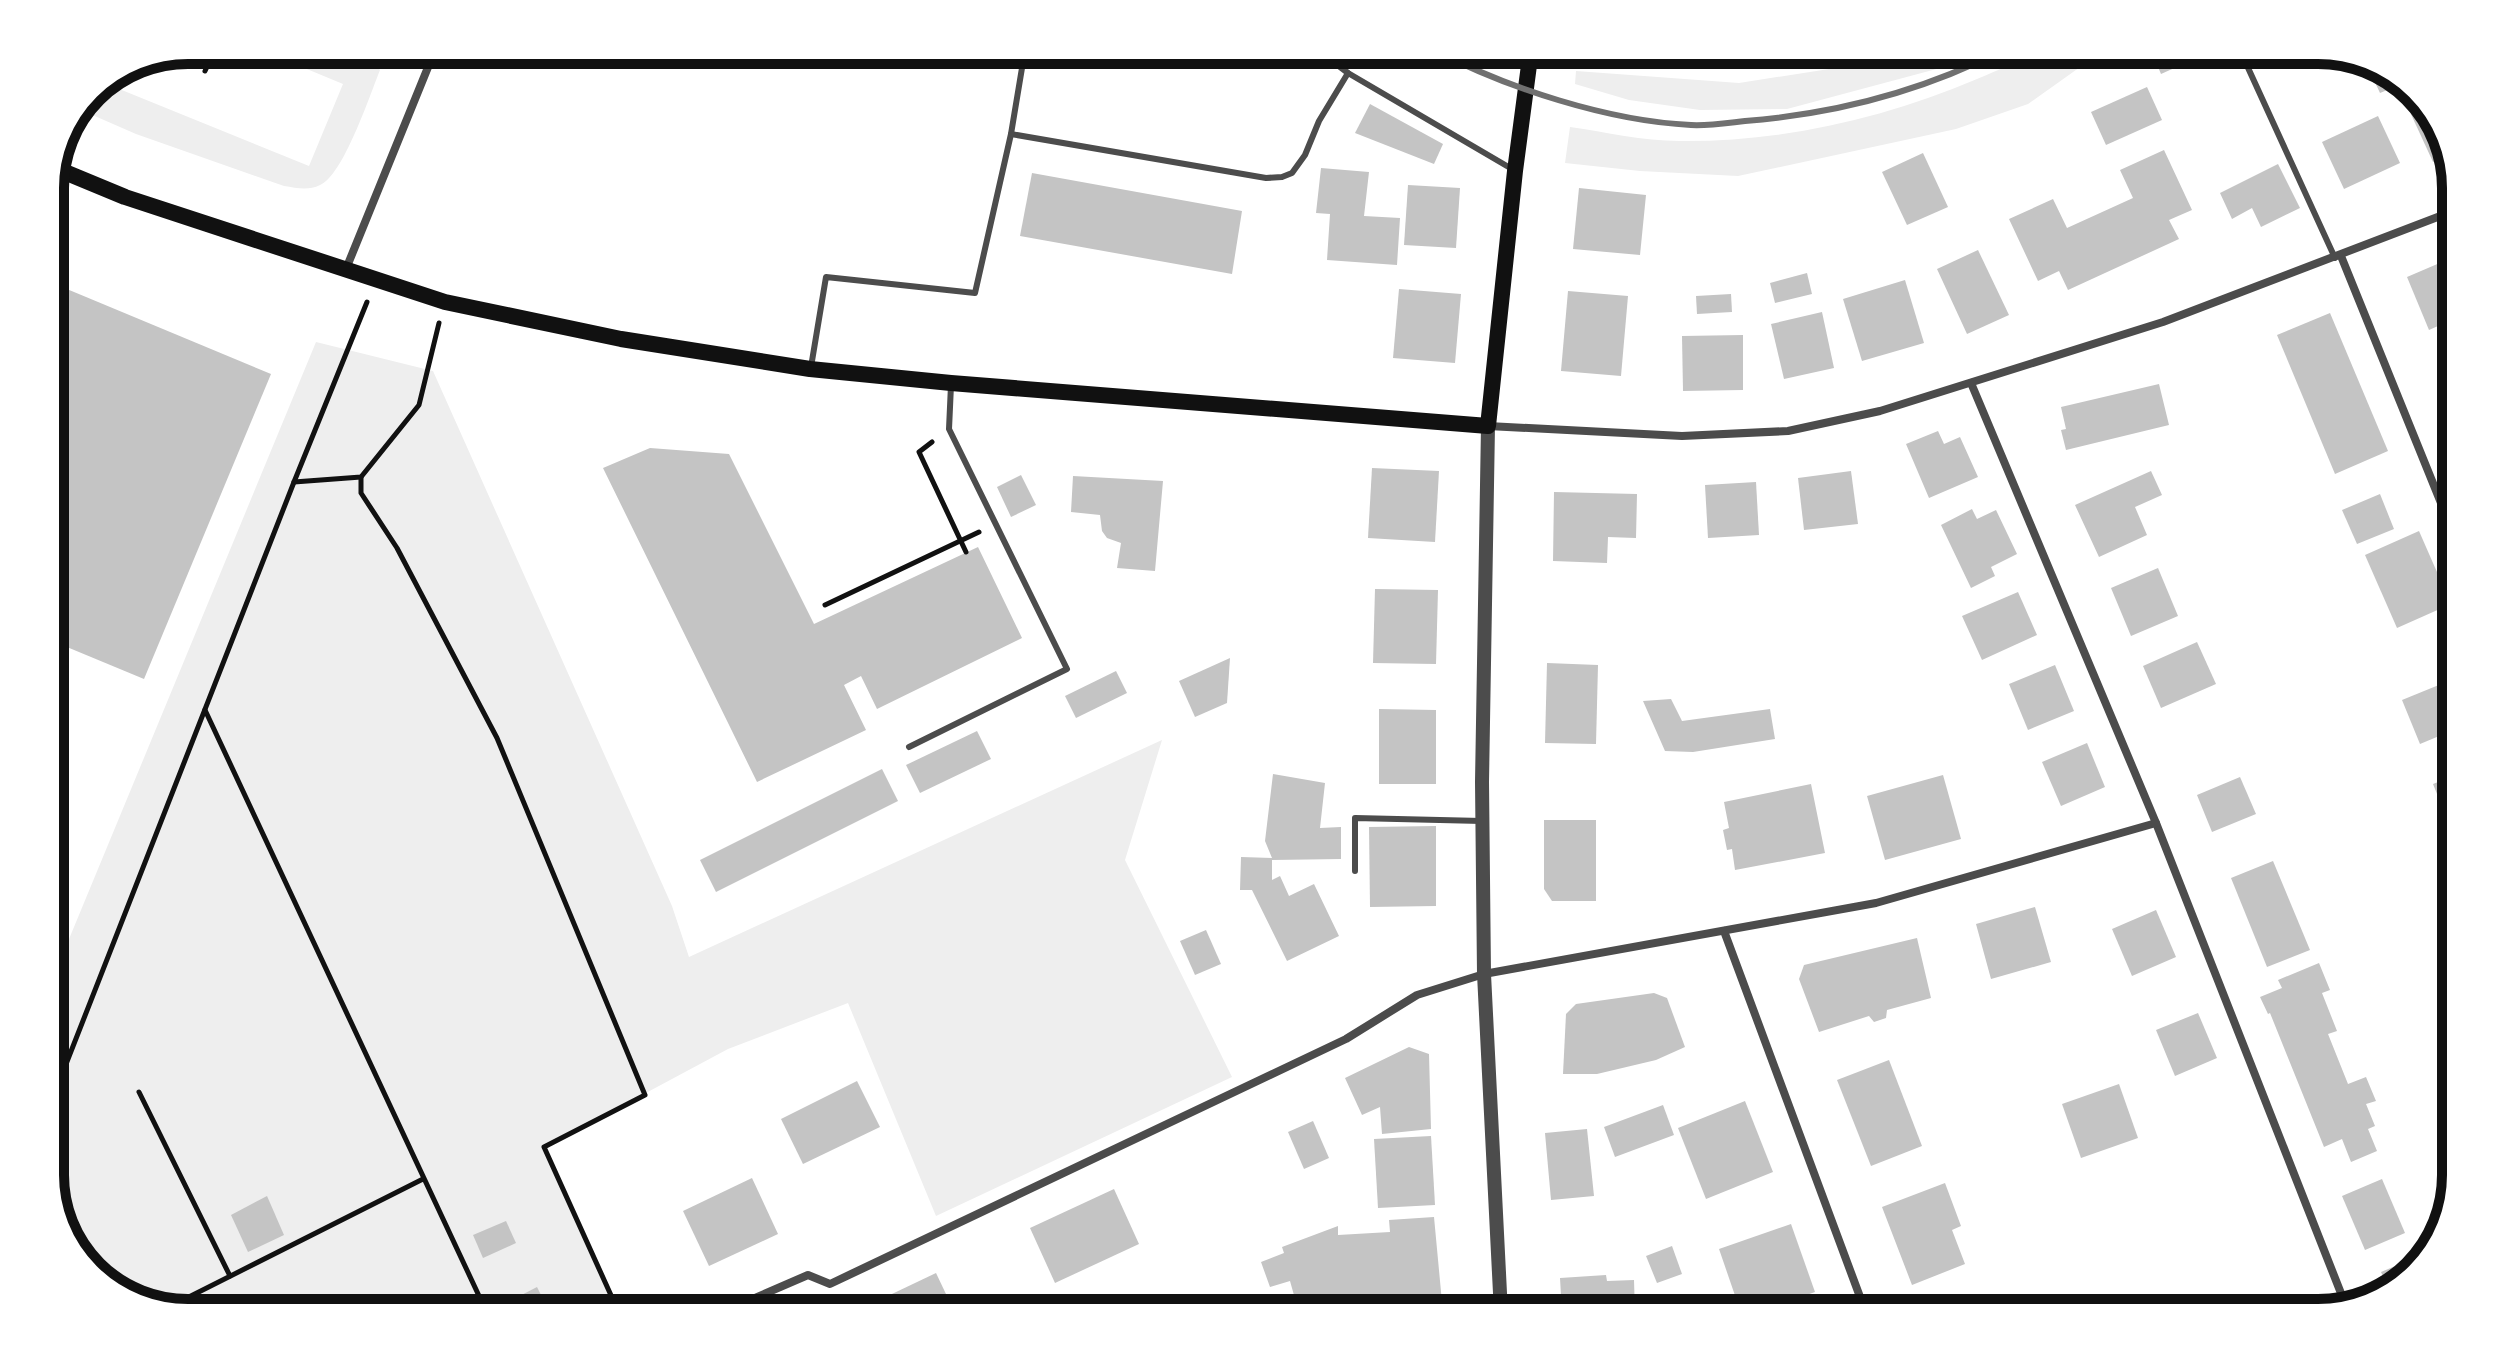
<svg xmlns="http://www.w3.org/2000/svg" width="2506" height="1363" font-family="'Sofia Sans Condensed',sans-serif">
  <rect width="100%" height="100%" fill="#fff"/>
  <!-- green -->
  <g fill="#eee">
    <path d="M261 50H365L380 70C370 95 343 176 320 185 308 191 297 188 284 186L136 134 81 110 91 90 102 82 309 166 343 84Z"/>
    <polygon points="1901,50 1979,50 1944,67 1787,109 1700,110 1629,100 1575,84 1576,71 1739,83 1861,64"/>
    <path d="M2038 50H2104L2028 104 1956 129 1738 176 1640 171 1565 163 1570 127C1606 132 1643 141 1679 141 1782 142 1883 119 1977 79 1998 70 2019 62 2038 50Z"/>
    <polygon points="316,342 433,371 672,906 689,957 1162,740 1125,860 1232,1077 936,1216 848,1003 728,1049 545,1147 619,1313 188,1313 126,1299 73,1252 50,1185 50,985"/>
  </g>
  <!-- building -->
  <g fill="#c4c4c4">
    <polygon points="2151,50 2209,50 2210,52 2161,74"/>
    <polygon points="2365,61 2380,64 2402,84 2380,93"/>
    <polygon points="2147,87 2162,120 2106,145 2091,112"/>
    <polygon points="2414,94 2433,111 2448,155 2433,162 2404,99"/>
    <polygon points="1370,104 1443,144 1434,164 1355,133"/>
    <polygon points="2378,116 2400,163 2344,189 2322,142"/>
    <polygon points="2164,150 2192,210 2169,220 2179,239 2068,290 2059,271 2038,281 2009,219 2053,199 2067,228 2133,198 2120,170"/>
    <polygon points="1923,153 1948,207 1907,225 1882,172"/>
    <polygon points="2278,164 2300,208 2261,227 2252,208 2232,219 2220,193"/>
    <polygon points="1321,168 1369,172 1364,216 1400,218 1397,265 1327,260 1330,214 1316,213"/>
    <polygon points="1032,173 1242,211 1232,274 1020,236"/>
    <polygon points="1408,185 1460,188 1456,248 1404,245"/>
    <polygon points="1579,188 1646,195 1640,255 1573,249"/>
    <polygon points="1978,250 2009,315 1967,334 1937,269"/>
    <polygon points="2456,256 2456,318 2429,330 2407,277"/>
    <polygon points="1807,273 1812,294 1775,303 1770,283"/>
    <polygon points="1905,280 1924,343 1862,361 1843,299"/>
    <polygon points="50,282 271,374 144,679 50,640"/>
    <polygon points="1399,289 1461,294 1455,363 1393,358"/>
    <polygon points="1568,291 1628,296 1621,376 1561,371"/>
    <polygon points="1731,294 1732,312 1697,314 1696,296"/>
    <polygon points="1822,312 1834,368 1784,379 1771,324"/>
    <polygon points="2330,313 2388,451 2335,474 2277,335"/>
    <polygon points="1743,335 1743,390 1683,391 1682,336"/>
    <polygon points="2159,384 2169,425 2066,450 2061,430 2066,429 2061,407"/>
    <polygon points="1938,431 1944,444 1960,437 1978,477 1929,498 1906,444"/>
    <polygon points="650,448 729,454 814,624 978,547 1022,638 877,709 861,676 844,685 866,730 757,782 603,468"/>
    <polygon points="1372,468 1439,471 1435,542 1368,538"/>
    <polygon points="1851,471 1858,524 1804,530 1798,478"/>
    <polygon points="2151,471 2162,495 2135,507 2147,535 2099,557 2075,505"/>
    <polygon points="1021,475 1036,505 1011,517 997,487"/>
    <polygon points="1073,476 1163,481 1155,571 1117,568 1121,543 1107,538 1102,531 1100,515 1071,512"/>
    <polygon points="1756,482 1759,535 1708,538 1705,485"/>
    <polygon points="1554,492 1637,494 1636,538 1608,537 1607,563 1553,561"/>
    <polygon points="2380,494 2394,529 2357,544 2342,510"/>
    <polygon points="1972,509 1977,519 1996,510 2017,554 1991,567 1995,576 1971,588 1941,525"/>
    <polygon points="2419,531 2451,604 2397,628 2365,555"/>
    <polygon points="2158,568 2178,616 2131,636 2111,588"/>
    <polygon points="1375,589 1438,590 1436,664 1373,663"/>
    <polygon points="2018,592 2037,635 1982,660 1962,616"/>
    <polygon points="2197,642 2216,684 2161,708 2143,666"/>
    <polygon points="1230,658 1227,703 1195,717 1179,681"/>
    <polygon points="1547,663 1598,665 1596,744 1545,743"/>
    <polygon points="2055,665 2074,711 2028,730 2009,684"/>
    <polygon points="1116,671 1127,693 1076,718 1065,696"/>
    <polygon points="2456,678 2456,729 2420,744 2402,700"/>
    <polygon points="1671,699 1682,721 1770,709 1775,739 1693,752 1665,751 1643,701"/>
    <polygon points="1379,709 1436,710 1436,784 1379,784"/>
    <polygon points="977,731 991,759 920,793 906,765"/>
    <polygon points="2087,743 2105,787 2061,806 2042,762"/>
    <polygon points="882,769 898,801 716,892 700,860"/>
    <polygon points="1273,774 1325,783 1320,828 1341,827 1341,859 1272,860 1272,880 1280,876 1289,896 1314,884 1339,936 1287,961 1252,890 1240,890 1241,857 1272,858 1265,841"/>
    <polygon points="1943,775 1961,839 1885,860 1867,796"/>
    <polygon points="2456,775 2456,823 2450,826 2433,784"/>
    <polygon points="2240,777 2256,814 2212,832 2197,795"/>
    <polygon points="1811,784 1825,853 1735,870 1732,849 1727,850 1723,830 1729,828 1724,802"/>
    <polygon points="1544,820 1596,820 1596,901 1552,901 1544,889"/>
    <polygon points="1436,826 1436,906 1370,907 1369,827"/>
    <polygon points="2273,861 2310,950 2267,967 2231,878"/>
    <polygon points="2035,907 2051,962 1991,979 1976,924"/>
    <polygon points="2156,910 2176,957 2132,976 2112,929"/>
    <polygon points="1206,930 1221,964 1195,975 1180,941"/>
    <polygon points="1917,938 1931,998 1887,1010 1886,1018 1874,1022 1869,1016 1819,1032 1799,979 1804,965"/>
    <polygon points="2319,963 2330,990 2322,993 2337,1031 2328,1034 2348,1084 2366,1077 2376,1101 2366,1104 2375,1126 2368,1129 2377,1151 2351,1162 2342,1139 2324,1147 2270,1013 2268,1014 2260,997 2282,988 2278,980"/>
    <polygon points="1654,993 1667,998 1685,1047 1656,1060 1597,1074 1563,1074 1566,1014 1576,1004"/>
    <polygon points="2198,1013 2217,1058 2175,1076 2156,1030"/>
    <polygon points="1409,1047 1429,1054 1431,1129 1382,1134 1380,1107 1362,1115 1345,1078"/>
    <polygon points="1889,1060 1922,1146 1871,1166 1837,1080"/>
    <polygon points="857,1081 880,1127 803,1164 781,1119"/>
    <polygon points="2119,1084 2138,1138 2081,1158 2062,1104"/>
    <polygon points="1745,1101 1773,1172 1706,1199 1678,1128"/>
    <polygon points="1663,1105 1674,1135 1615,1157 1604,1127"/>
    <polygon points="1313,1121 1329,1158 1304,1169 1288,1132"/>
    <polygon points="1587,1129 1594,1196 1551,1200 1545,1133"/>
    <polygon points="1431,1136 1435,1205 1378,1208 1374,1139"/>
    <polygon points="752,1178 778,1234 709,1266 683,1211"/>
    <polygon points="2382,1179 2405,1233 2365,1250 2342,1196"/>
    <polygon points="1945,1183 1961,1226 1952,1230 1965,1264 1912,1285 1882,1207"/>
    <polygon points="1114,1189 1139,1244 1055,1283 1030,1228"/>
    <polygon points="267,1196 284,1235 248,1252 231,1215"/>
    <polygon points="1434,1217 1443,1313 1389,1313 1388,1304 1299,1313 1290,1281 1270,1287 1261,1262 1284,1253 1282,1247 1338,1226 1338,1235 1390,1232 1389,1220"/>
    <polygon points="506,1221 516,1243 483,1258 473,1235"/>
    <polygon points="1791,1224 1815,1292 1755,1313 1741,1313 1719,1249"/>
    <polygon points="1672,1246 1682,1274 1657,1283 1646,1256"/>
    <polygon points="2412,1259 2415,1265 2388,1294 2379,1297 2378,1294 2389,1290 2381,1272"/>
    <polygon points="936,1273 955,1313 852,1313"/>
    <polygon points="1606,1275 1607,1281 1634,1280 1635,1313 1562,1313 1560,1278"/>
    <polygon points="537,1287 550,1313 506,1313 502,1305"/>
    <polygon points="1659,1295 1666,1313 1644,1313 1640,1302"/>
    <polygon points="2294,1300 2297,1313 2236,1313 2236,1312"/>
    <polygon points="670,1301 675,1313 643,1313"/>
  </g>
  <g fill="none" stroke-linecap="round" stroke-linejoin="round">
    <!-- path -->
    <g stroke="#111" stroke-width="5">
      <polyline points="205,71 215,50"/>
      <polyline points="932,442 919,452 966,552"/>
      <polyline points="361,477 361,493 397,548 497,738 645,1095 544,1147 619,1313"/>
      <polyline points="294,482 361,477 419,405 439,323"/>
      <polyline points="825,605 979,532"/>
      <polyline points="205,710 487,1313"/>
      <polyline points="139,1092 230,1276"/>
      <polyline points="50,1105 294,482 367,302"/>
      <polyline points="167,1308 423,1179"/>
    </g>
    <!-- service -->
    <g stroke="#4c4c4c" stroke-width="6">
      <polyline points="1318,50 1348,73 1512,169"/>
      <polyline points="2244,59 2335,258"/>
      <polyline points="1011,134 1266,178 1282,177 1292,173 1305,155 1319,121 1348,73"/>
      <polyline points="811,367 826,277 975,293 1011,134 1025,50"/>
      <polyline points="909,747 1067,669 949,429 951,385"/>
      <polyline points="1355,871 1355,818 1482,821"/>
    </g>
    <!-- minor -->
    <g stroke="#4c4c4c" stroke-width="8">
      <polyline points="2341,256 2456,540"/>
      <polyline points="346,269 435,50"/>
      <polyline points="1971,383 2156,823 2346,1306"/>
      <polyline points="1488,426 1682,436 1788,431 1880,411 2163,322 2456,210"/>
      <polyline points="1724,931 1866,1313"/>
      <polyline points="720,1313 808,1275 830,1284 1346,1039 1417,995 1484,974 1876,903 2156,823"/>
    </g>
    <!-- tertiary -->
    <polyline stroke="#4c4c4c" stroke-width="14" points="1488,426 1482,782 1484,974 1501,1313"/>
    <!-- secondary -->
    <polyline stroke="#111" stroke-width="16" points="55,168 125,197 445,302 621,339 810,369 951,383 1488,426 1515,171 1531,50"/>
    <!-- rail -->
    <path stroke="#707070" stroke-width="6" d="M1434 50C1507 88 1608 121 1691 125 1708 126 1727 123 1745 121 1834 114 1923 91 2003 50"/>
  </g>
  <!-- crop -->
  <path d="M0 0H2506V1363H0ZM188 64H2318A124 124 0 0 1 2442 188V1175A124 124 0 0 1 2318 1299H188A124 124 0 0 1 64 1175V188A124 124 0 0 1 188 64Z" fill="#fff" fill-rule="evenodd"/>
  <path fill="none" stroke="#111" stroke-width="10" d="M188 64H2318A124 124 0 0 1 2442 188V1175A124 124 0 0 1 2318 1299H188A124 124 0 0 1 64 1175V188A124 124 0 0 1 188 64Z"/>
</svg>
